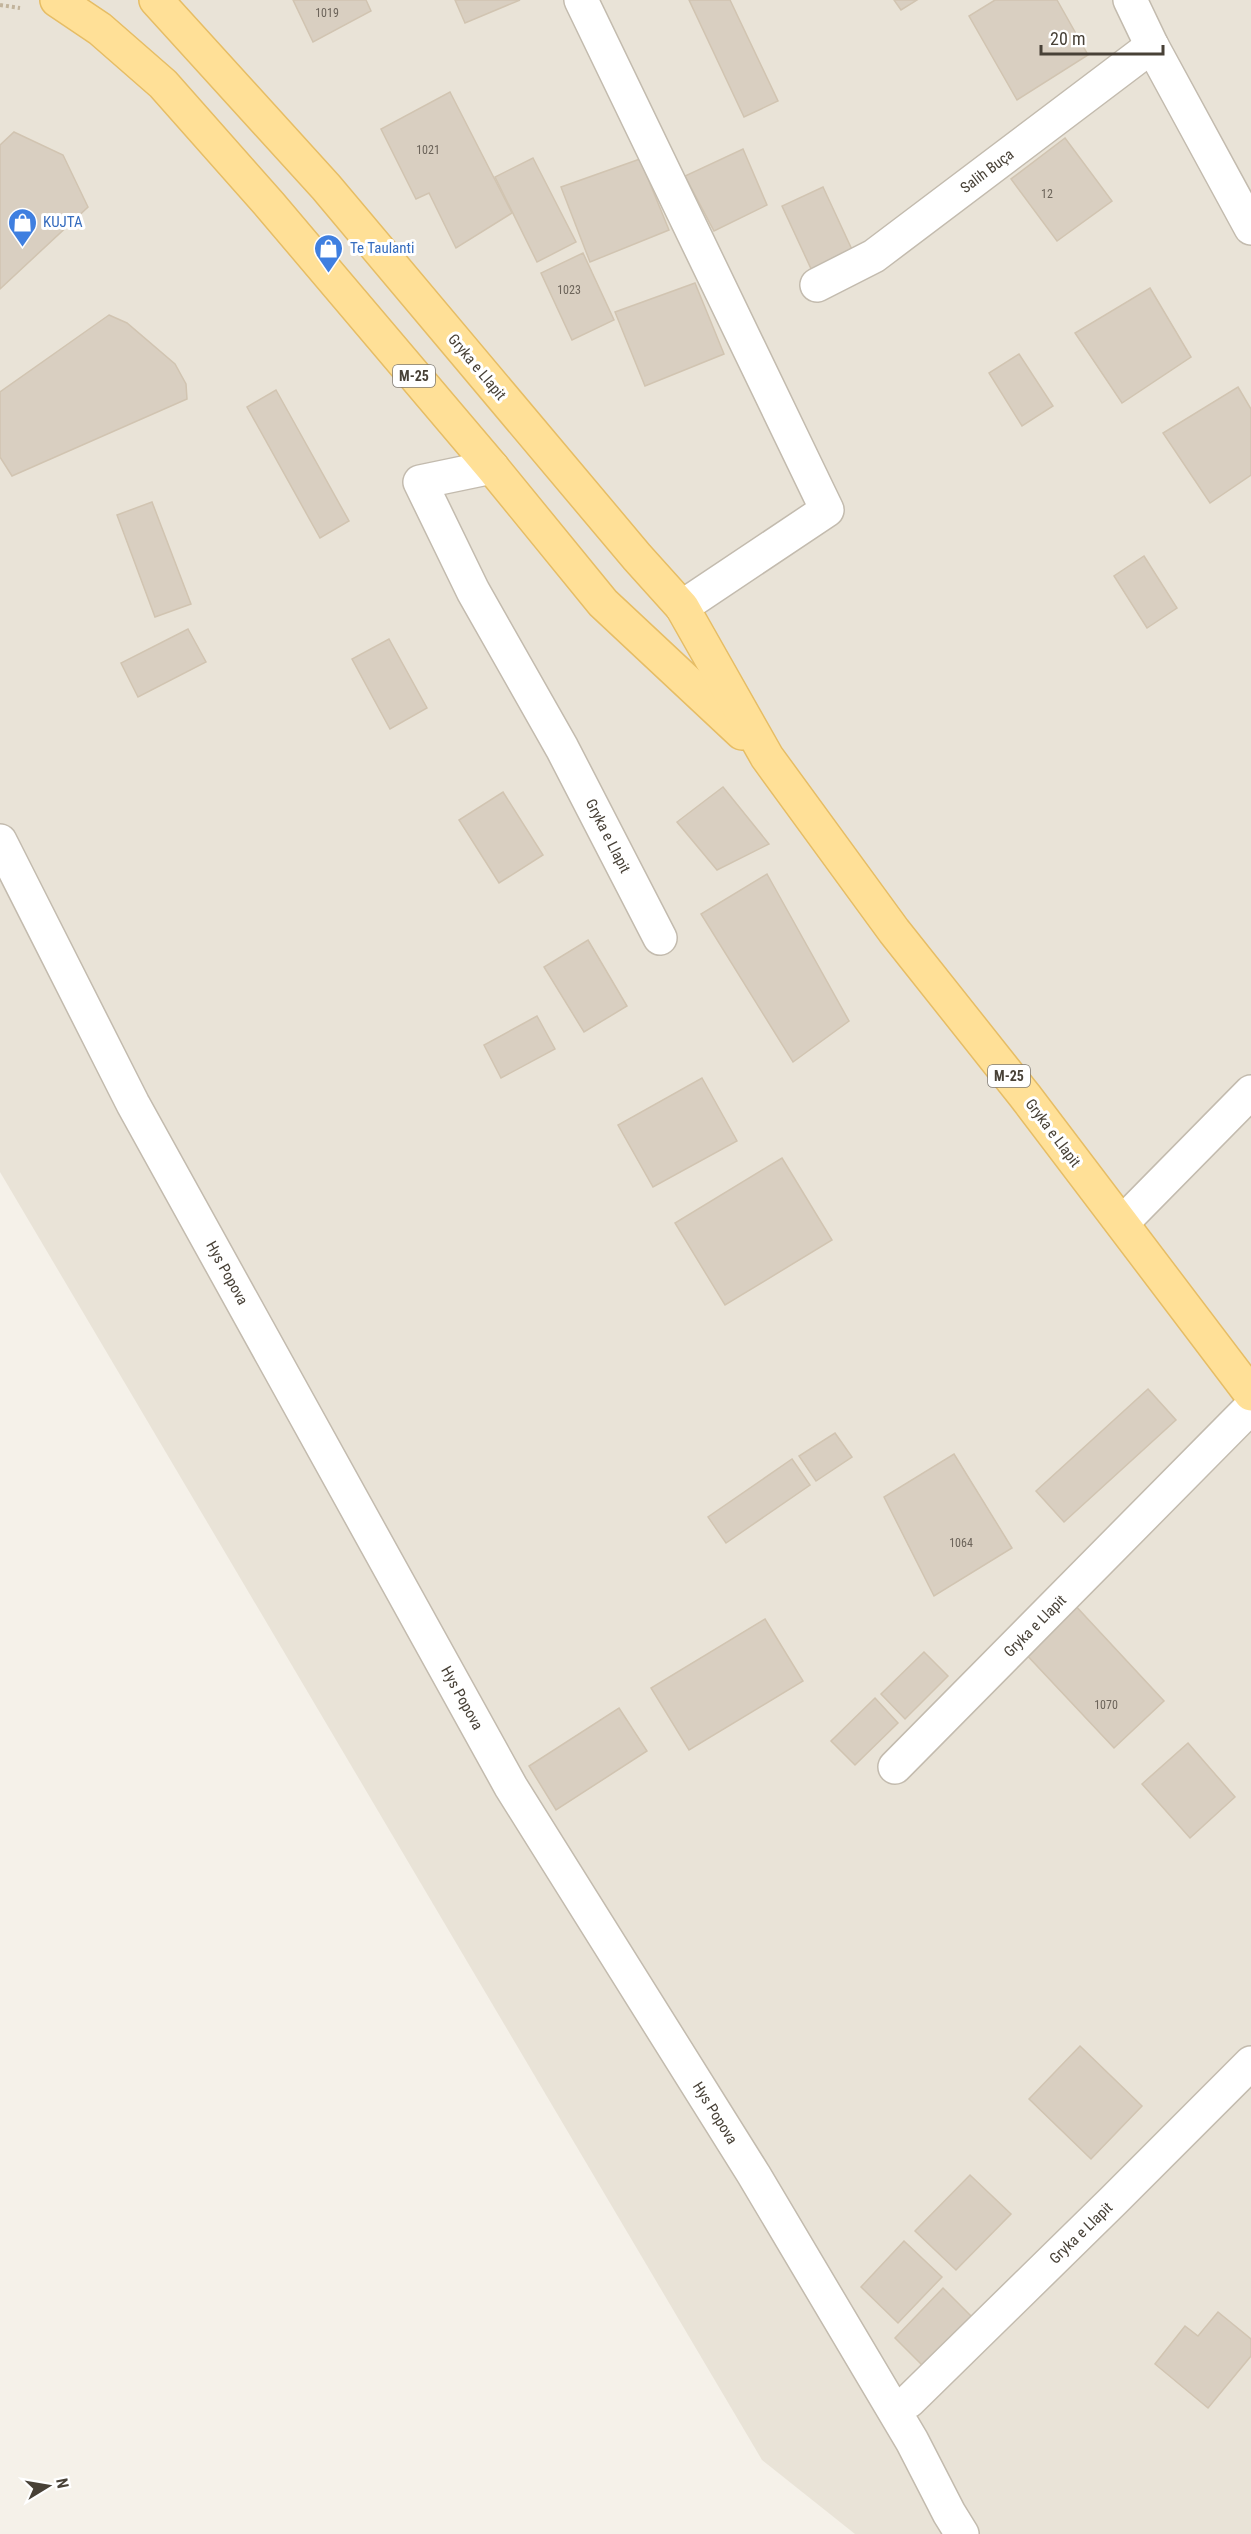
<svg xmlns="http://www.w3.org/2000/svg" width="1251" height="2534" font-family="'Roboto Condensed',sans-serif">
  <rect width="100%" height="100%" fill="#f5f1e9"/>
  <!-- residential -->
  <polygon fill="#e9e3d7" points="0,0 1251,0 1251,2534 855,2534 762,2460 0,1172"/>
  <!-- building -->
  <g fill="#d9cfc1" stroke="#d1c4b1" stroke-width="1.5">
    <polygon points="293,0 366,0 371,11 313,42"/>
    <polygon points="455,0 520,0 465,23"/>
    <polygon points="689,0 730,0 778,101 744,117"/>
    <polygon points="894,0 917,0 901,10"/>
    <polygon points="995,0 1057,0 1088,55 1017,100 969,16"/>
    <polygon points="450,92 512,213 456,248 429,193 416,199 381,129"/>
    <polygon points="14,132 63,155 88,207 0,289 0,145"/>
    <polygon points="1065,138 1112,201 1057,241 1011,179"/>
    <polygon points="743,149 767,205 714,231 685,176"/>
    <polygon points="533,158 576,242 537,262 495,177"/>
    <polygon points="640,159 669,230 590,262 561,187"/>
    <polygon points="823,187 854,254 813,273 782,206"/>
    <polygon points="583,253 614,320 572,340 541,273"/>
    <polygon points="695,283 724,354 645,386 615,312"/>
    <polygon points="1150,288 1191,357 1122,403 1075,333"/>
    <polygon points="109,315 127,323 175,364 186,384 187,399 12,476 0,457 0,392"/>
    <polygon points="1019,354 1053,406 1022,426 989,373"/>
    <polygon points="1238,387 1251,409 1251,475 1210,503 1163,433"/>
    <polygon points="276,390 349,521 320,538 247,407"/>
    <polygon points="152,502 191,604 155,617 117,515"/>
    <polygon points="1144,556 1177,608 1147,628 1114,576"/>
    <polygon points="188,629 206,662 138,697 121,663"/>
    <polygon points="389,639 427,708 390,729 352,659"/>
    <polygon points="723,787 769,844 717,870 677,822"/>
    <polygon points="503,792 543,855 499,883 459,820"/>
    <polygon points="767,874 849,1021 793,1062 701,914"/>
    <polygon points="588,940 627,1006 584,1032 544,967"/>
    <polygon points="537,1016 555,1049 501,1078 484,1045"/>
    <polygon points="702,1078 737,1141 653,1187 618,1125"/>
    <polygon points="782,1158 832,1240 725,1305 675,1223"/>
    <polygon points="1148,1389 1176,1420 1064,1522 1036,1491"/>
    <polygon points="835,1433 852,1457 816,1481 799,1456"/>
    <polygon points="954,1454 1012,1548 934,1596 884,1497"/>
    <polygon points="792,1459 810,1485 726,1543 708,1517"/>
    <polygon points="1072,1602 1164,1701 1114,1748 1022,1650"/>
    <polygon points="765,1619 803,1681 689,1750 651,1688"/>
    <polygon points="924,1652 948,1676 905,1719 881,1694"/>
    <polygon points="875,1698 898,1723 855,1765 831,1741"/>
    <polygon points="619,1708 647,1751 556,1810 529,1766"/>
    <polygon points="1188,1743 1235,1797 1190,1838 1142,1784"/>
    <polygon points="1080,2046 1142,2106 1091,2159 1029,2099"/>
    <polygon points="970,2175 1011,2214 956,2270 915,2231"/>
    <polygon points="904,2241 942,2277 898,2323 861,2287"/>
    <polygon points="943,2288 972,2317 924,2367 895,2338"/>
    <polygon points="1218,2312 1251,2339 1251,2356 1208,2408 1155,2364 1185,2326 1198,2336"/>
  </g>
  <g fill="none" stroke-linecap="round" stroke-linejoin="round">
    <defs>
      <g id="minor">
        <polyline points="581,0 827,510 682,607"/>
        <polyline points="1130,0 1152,46 1251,228"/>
        <polyline points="817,285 874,256 1152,46"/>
        <polyline points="492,467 420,482 473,591 562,748 660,938"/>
        <polyline points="0,841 133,1104 511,1787 754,2175 912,2441 949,2513 962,2534"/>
        <polyline points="1122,1223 1251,1092"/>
        <polyline points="895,1767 1251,1407"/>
        <polyline points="909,2401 1113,2201 1251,2063"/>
      </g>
      <g id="major">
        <polyline points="57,0 100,29 163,84 270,205 492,467 603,603 742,733"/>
        <polyline points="156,0 326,187 637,557 682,607 767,757 894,931 1025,1096 1251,1394"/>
      </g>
    </defs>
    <!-- minor casing -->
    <use href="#minor" stroke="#c3bbae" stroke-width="36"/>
    <!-- major casing -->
    <use href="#major" stroke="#e6bd65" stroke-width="36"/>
    <!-- path -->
    <polyline stroke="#c2b49c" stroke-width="4" stroke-dasharray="3 3" stroke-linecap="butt" points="0,5 20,8"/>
    <!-- minor -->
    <use href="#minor" stroke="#fff" stroke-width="33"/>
    <!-- major -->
    <use href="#major" stroke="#ffe097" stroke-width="33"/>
  </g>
  <!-- icons -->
  <defs>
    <symbol id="shop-pin" viewBox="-11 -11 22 30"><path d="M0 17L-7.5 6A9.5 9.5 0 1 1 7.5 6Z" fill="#3f7fe0" stroke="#fff"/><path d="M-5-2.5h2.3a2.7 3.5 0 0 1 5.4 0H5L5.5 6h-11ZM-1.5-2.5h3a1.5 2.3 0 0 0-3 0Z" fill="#fff"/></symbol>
  </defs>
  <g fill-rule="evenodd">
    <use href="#shop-pin" x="6" y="206" width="33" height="45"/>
    <use href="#shop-pin" x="312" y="232" width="33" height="45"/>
  </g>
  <g text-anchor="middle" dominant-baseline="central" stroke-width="6" stroke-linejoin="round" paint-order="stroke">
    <!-- number labels -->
    <g font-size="12" fill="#6c645a">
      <text x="327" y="13">1019</text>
      <text x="428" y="150">1021</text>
      <text x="1047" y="194">12</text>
      <text x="569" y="290">1023</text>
      <text x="961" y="1543">1064</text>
      <text x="1106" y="1705">1070</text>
    </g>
    <!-- shield labels -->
    <g fill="#fff" stroke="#7f7a73" stroke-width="1.5">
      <rect x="393" y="365" width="42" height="22" rx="4.5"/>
      <rect x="988" y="1065" width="42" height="22" rx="4.5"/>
    </g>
    <g font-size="14" font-weight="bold" fill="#484137">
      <text x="414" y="376">M-25</text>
      <text x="1009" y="1076">M-25</text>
    </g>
    <!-- street labels -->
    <g font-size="15" fill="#484137" stroke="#fff">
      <text transform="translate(987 171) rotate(-37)">Salih Buça</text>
      <text transform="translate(477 367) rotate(50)">Gryka e Llapit</text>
      <text transform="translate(608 836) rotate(63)">Gryka e Llapit</text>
      <text transform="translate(1053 1133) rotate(53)">Gryka e Llapit</text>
      <text transform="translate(227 1273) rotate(61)">Hys Popova</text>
      <text transform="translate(1035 1626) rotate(-45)">Gryka e Llapit</text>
      <text transform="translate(462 1698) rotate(61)">Hys Popova</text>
      <text transform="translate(715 2113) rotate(58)">Hys Popova</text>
      <text transform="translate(1081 2233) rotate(-44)">Gryka e Llapit</text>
    </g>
    <!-- shop labels -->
    <g font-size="15" fill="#366cbe" stroke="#fff" text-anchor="start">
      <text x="43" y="222">KUJTA</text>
      <text x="350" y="248">Te Taulanti</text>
    </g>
  </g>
  <!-- north arrow -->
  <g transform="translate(48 2486) rotate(79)" stroke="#ffffff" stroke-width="4.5" paint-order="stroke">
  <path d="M0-4.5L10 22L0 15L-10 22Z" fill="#484137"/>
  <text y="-9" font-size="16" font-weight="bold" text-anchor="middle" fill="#484137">N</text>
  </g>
  <!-- scale -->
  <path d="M1041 45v9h122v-9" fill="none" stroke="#484137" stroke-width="3"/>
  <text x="1050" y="45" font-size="18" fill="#484137" stroke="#ffffff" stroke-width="4.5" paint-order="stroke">20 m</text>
</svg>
